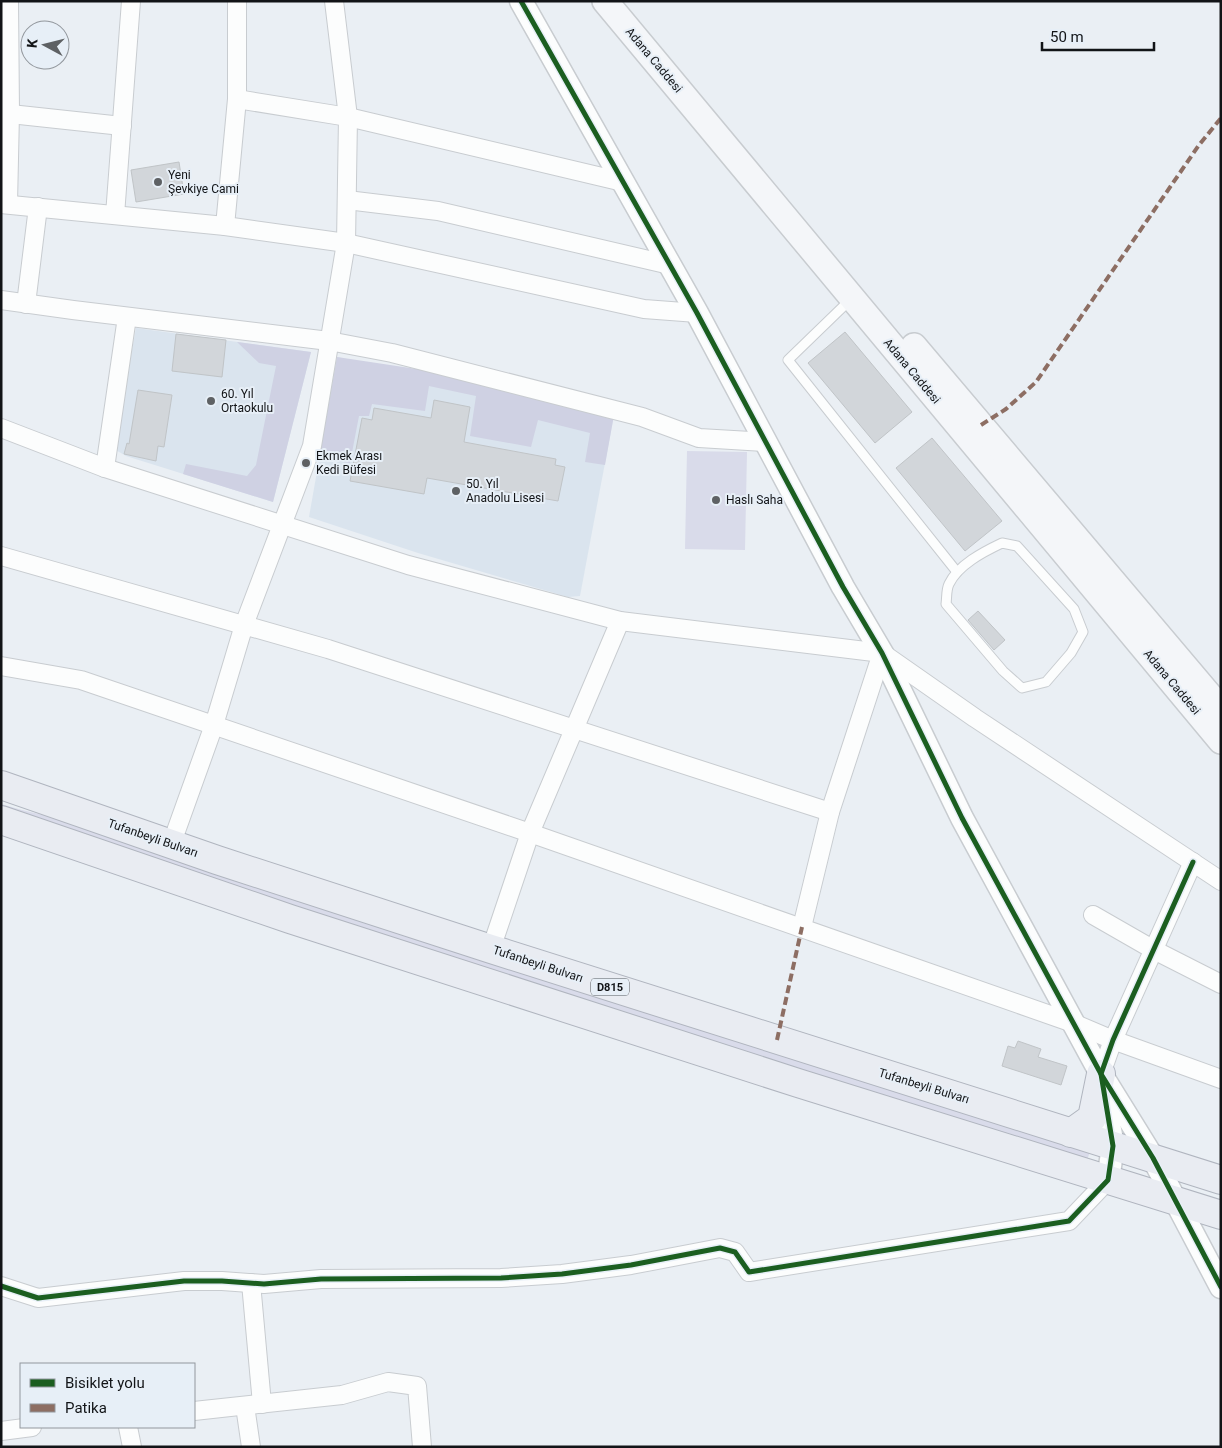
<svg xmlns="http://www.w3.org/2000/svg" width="1222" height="1448" font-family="Roboto,sans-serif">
  <rect width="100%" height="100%" fill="#eaeff4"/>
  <!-- built -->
  <g fill="#dae4ee">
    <polygon points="136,328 311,352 273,502 126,456 114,449"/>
    <polygon points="337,357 614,415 580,596 568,597 418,553 309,517"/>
  </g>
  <!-- green -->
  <g fill="#d9dbea">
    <polygon points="687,451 747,452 745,550 685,549"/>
    <polygon points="1,804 22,810 60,819 1090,1152 1087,1160 375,935 1,808"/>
  </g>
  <!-- forest -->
  <g fill="#cfd1e3">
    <polygon points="237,342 311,352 273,502 183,474 186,464 247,476 256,465 276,366 259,363"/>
    <polygon points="337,357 430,371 614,415 605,465 585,462 590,433 538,420 531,447 470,436 476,396 429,386 425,411 372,404 369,416 359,416 350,463 319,459"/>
  </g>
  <!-- building -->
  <g fill="#d2d6da" stroke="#c0c4c7">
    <polygon points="179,162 184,194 136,202 131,170"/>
    <polygon points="845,332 912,412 875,443 808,363"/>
    <polygon points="176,334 226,340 222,377 172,371"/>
    <polygon points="138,390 172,395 164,447 158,446 156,461 124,454 127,443 129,444"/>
    <polygon points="434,400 470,407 464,442 556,459 555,465 565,467 558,501 427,478 424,494 350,481 362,418 372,420 374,408 431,418"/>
    <polygon points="932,438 1002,521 965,551 896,468"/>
    <polygon points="978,611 1005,640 994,650 968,620"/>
    <polygon points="1018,1041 1041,1049 1038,1057 1067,1066 1061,1085 1002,1066 1008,1046 1015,1048"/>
  </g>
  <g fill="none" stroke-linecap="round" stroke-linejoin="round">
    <defs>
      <g id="service">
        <polyline points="851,299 788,360 957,572"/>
        <path d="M1002 543 1017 546 1074 609 1083 632 1071 653 1046 682 1022 688 1003 671 946 604C947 598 946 590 949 584 958 565 983 552 1002 543Z"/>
      </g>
      <g id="minor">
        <polyline points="237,99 348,117 623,182"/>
        <polyline points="1,113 122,126"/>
        <polyline points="347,200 438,211 670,265"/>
        <polyline points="1,204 225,226 346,243 644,309 697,313"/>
        <polyline points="8,204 10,113 9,1"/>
        <polyline points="115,215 131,1"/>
        <polyline points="225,226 237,99 237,1"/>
        <polyline points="1,300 73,310 329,341 392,353 642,417 699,438 766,442"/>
        <polyline points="26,304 38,207"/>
        <polyline points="1,428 105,468 408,565 620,621 882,653 975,718 1221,881"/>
        <polyline points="105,468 127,317"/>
        <polyline points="1,556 328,649 830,812"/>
        <polyline points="1,666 81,680 530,833 1073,1023 1113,1040 1221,1079"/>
        <polyline points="171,845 214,725 244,625 312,446 346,243 348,117 334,1"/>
        <polyline points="1093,915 1154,950 1221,984"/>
        <polyline points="802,927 830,812 882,653"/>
        <polyline points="491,949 530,833 620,621"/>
        <polyline points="1101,1074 1113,1040 1193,862"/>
        <polyline points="251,1283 262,1404"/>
        <polyline points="1,1286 38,1298 184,1281 222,1281 264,1284 321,1279 501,1278 562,1274 631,1265 720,1248 735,1252 749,1272 1069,1221 1108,1180"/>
        <polyline points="245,1406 251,1447"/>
        <polyline points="194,1411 342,1395 388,1382 417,1386 422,1447"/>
        <polyline points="128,1427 132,1447"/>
        <polyline points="1,1431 32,1427"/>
      </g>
      <g id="tertiary">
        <polyline points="521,1 697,313 843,587 882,653 962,818 1101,1074 1153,1158 1221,1287"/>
        <polyline points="1102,1085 1113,1146 1108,1180"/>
      </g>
      <g id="secondary">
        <polyline points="605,1 1221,741"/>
        <polyline points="914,346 1221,709"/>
      </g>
      <g id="trunk">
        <polyline points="1,785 217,860 491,949 1221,1180"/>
        <polyline points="1,820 290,919 798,1083 1221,1215"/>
        <polyline points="1071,1133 1092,1118 1101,1074"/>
      </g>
    </defs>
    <!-- service casing -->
    <use href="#service" stroke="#c8ccd0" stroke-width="11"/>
    <!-- minor casing -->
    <use href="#minor" stroke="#c8ccd0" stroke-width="20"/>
    <!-- tertiary casing -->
    <use href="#tertiary" stroke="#c8ccd0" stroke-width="25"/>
    <!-- secondary casing -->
    <use href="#secondary" stroke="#c8ccd0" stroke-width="28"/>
    <!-- trunk casing -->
    <use href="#trunk" stroke="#b0b5bf" stroke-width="30"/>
    <!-- service -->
    <use href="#service" stroke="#fcfdfd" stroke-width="9"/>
    <!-- minor -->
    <use href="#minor" stroke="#fcfdfd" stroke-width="18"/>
    <!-- tertiary -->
    <use href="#tertiary" stroke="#fcfdfd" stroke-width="22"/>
    <!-- secondary -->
    <use href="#secondary" stroke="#f4f6f9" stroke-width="25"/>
    <!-- trunk -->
    <use href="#trunk" stroke="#e9ecf2" stroke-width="28"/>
    <!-- quiet -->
    <g stroke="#8d6e63" stroke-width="4" stroke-dasharray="8 4" stroke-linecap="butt">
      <polyline points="981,425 1006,409 1036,382 1199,145 1221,118"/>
      <polyline points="777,1040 802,927"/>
    </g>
    <defs>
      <g id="cycleway">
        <polyline points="521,1 697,313 843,587 882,653 962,818 1101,1074 1153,1158 1221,1287"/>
        <polyline points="1,1286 38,1298 184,1281 222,1281 264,1284 321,1279 501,1278 562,1274 631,1265 720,1248 735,1252 749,1272 1069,1221 1108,1180 1113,1146 1101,1074 1113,1040 1193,862"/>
      </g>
    </defs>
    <!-- cycleway casing -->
    <use href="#cycleway" stroke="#e7eff7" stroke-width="8"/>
    <!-- cycleway -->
    <use href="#cycleway" stroke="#1b5e20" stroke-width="5"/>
  </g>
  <!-- markers -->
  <g fill="#5e6164" stroke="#e7eff7" stroke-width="2">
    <circle cx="158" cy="182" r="5"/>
    <circle cx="211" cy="401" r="5"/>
    <circle cx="306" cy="463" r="5"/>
    <circle cx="456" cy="491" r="5"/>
    <circle cx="716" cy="500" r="5"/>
  </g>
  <g text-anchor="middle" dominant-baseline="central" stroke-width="4" stroke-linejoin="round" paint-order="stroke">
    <!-- shield labels -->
    <rect fill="#e7eff7" stroke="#52565a" stroke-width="1" x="591" y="978.5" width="38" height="17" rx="4"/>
    <g font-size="11" font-weight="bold" fill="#121417">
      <text x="610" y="987">D815</text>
    </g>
    <!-- street labels -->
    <g font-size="12" fill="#121417" stroke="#e7eff7">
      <text transform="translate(654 60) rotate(50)">Adana Caddesi</text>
      <text transform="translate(912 371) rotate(50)">Adana Caddesi</text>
      <text transform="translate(1172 682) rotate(50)">Adana Caddesi</text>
      <text transform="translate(153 838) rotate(19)">Tufanbeyli Bulvarı</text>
      <text transform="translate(538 964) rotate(18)">Tufanbeyli Bulvarı</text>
      <text transform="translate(924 1086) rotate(17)">Tufanbeyli Bulvarı</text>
    </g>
    <!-- poi labels -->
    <g font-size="12" fill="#121417" stroke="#e7eff7" text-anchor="start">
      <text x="168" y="175">Yeni<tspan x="168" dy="14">Şevkiye Cami</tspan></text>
      <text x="221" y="394">60. Yıl<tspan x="221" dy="14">Ortaokulu</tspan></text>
      <text x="316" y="456">Ekmek Arası<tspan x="316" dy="14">Kedi Büfesi</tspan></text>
      <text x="466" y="484">50. Yıl<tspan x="466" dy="14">Anadolu Lisesi</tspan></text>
      <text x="726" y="500">Haslı Saha</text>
    </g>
  </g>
  <!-- border -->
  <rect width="1222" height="1448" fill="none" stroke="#121417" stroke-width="5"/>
  <!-- legend -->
  <rect x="20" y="1363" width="175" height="65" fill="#e7eff7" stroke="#92979d"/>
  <rect x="30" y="1379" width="25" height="8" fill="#1b5e20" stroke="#92979d"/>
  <text x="65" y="1388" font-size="15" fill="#121417">Bisiklet yolu</text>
  <rect x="30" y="1404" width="25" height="8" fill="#8d6e63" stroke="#92979d"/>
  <text x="65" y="1413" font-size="15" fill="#121417">Patika</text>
  <!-- north arrow -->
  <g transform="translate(45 45) rotate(277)"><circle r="24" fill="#e7eff7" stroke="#92979d"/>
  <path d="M0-4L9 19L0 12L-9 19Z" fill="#5e6164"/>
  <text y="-8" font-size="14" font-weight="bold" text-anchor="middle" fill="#121417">K</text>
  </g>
  <!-- scale -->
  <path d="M1042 42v8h112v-8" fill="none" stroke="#121417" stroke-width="2.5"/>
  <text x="1050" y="42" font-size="15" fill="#121417" stroke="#e7eff7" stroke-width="4" paint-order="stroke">50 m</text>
</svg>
